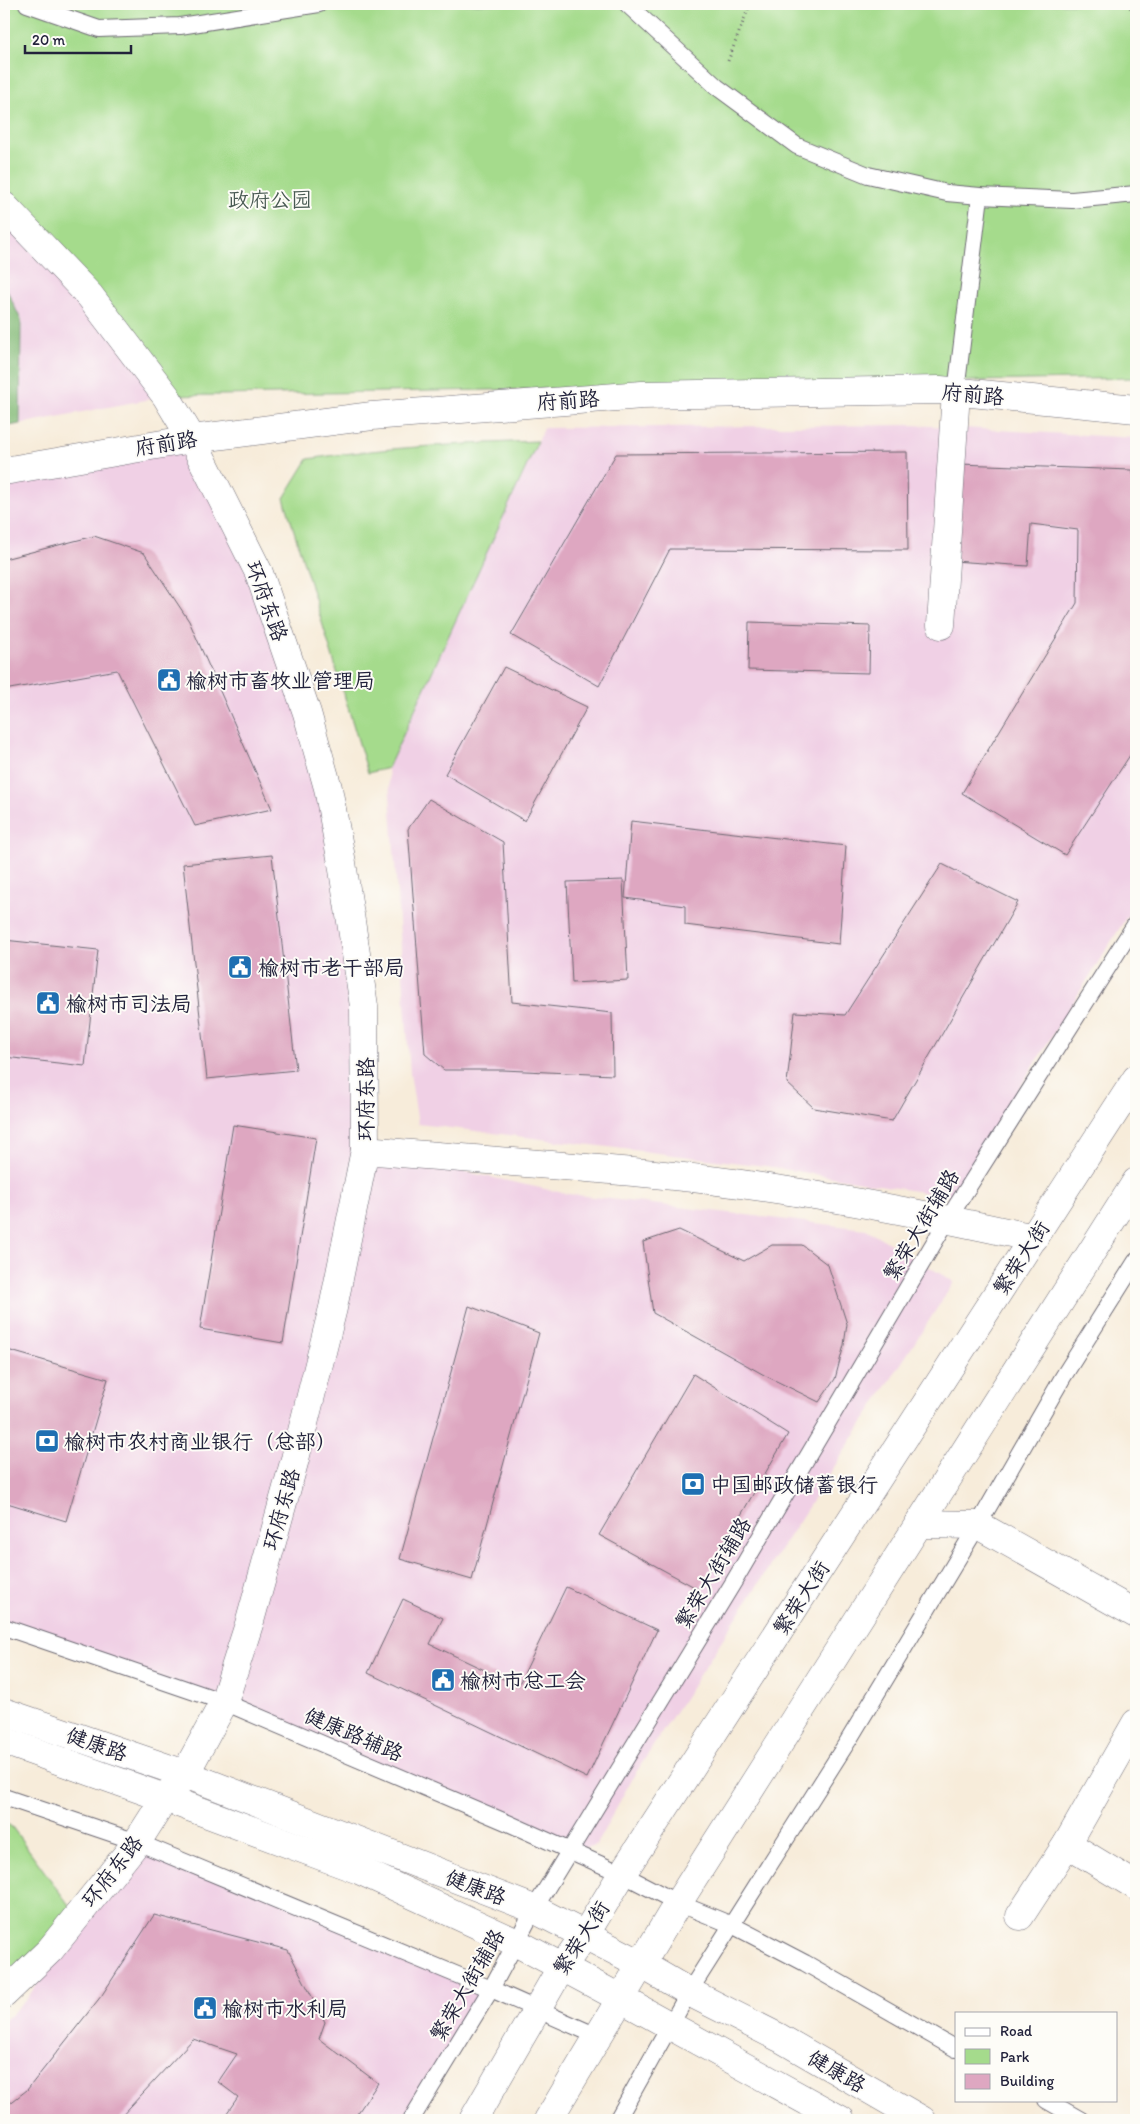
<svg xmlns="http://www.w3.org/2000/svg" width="1140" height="2124" font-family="Itim,'LXGW WenKai TC',sans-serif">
  <rect width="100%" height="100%" fill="#fdfcf7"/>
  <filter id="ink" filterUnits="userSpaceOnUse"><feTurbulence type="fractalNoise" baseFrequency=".02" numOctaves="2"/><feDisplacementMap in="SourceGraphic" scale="10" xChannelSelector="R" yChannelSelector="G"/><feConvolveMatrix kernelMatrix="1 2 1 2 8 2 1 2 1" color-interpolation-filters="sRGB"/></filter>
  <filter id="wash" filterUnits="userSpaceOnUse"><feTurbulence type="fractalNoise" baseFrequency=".0096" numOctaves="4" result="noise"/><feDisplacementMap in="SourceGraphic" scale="20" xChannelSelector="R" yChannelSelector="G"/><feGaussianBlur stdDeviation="1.12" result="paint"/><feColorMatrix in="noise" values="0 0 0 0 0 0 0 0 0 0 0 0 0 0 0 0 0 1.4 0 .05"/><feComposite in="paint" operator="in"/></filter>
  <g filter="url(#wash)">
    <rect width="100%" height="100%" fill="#f7ecda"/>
    <!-- built -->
    <g fill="#f0d0e5">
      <polygon points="4,213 166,396 4,427"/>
      <polygon points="913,425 1136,438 1136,902 951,1197 766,1166 418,1124 410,1073 388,768 544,428"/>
      <polygon points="192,439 307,713 342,863 365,1150 568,1194 866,1229 954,1282 633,1777 596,1845 570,1851 224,1702 4,1627 4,469"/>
      <polygon points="137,1842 491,1989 411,2120 4,2120 4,2021 26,2000"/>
    </g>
    <!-- green -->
    <g fill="#a5db8c" stroke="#647e64">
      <polygon points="4,4 1136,4 1136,378 166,396 4,213"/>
      <path d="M538 441 388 768 368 773 284 498 308 459C384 447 461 444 538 441Z"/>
      <polygon points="4,1822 12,1827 77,1916 4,1993"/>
    </g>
    <!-- forest -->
    <polygon fill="#84bb78" stroke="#536e5a" points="4,284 21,320 20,424 4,427"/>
    <g id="blocks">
      <!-- building -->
      <g fill="#dea7c1">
        <polygon points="907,452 908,550 670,549 599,686 511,635 616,454"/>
        <polygon points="958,464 1131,470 1136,480 1136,746 1065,855 962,793 1077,603 1078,530 1031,524 1028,566 953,561"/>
        <polygon points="94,536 144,553 189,621 272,809 195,826 117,670 4,690 4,559"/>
        <polygon points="749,622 870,626 869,673 748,670"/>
        <polygon points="504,667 587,707 525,821 445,774"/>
        <polygon points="429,799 503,842 512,1002 612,1013 613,1075 503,1070 444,1070 425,1054 408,829"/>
        <polygon points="631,821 846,846 839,944 685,925 685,906 625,898"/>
        <polygon points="272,855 296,1070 207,1079 183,864"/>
        <polygon points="942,864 1018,902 892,1121 814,1108 787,1083 795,1012 845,1015"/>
        <polygon points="623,880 628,980 572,983 567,882"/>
        <polygon points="4,940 98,950 85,1066 4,1057"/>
        <polygon points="233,1125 316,1138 283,1343 200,1329"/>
        <polygon points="679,1230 744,1261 772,1245 802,1245 828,1265 847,1324 844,1345 835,1379 819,1402 766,1376 653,1313 643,1242"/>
        <polygon points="469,1306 539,1333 472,1580 400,1559"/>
        <polygon points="4,1349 108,1379 66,1521 4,1502"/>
        <polygon points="693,1374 788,1434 698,1589 599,1535"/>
        <polygon points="566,1587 657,1630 587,1778 368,1673 403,1599 443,1618 430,1644 518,1686"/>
        <polygon points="154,1915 288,1950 325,2022 319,2039 378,2083 353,2120 222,2120 238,2097 218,2082 237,2054 193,2039 118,2120 4,2120 4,2108 27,2090 102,1995"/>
      </g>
    </g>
  </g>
  <g filter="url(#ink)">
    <use href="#blocks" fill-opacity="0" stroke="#6d6973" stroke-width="1"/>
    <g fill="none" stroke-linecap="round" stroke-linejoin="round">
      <defs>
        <g id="service">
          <polyline points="27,4 99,29 180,26 319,4"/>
          <polyline points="627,4 717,87 797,146 868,175 947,193 980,196 1072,200 1136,194"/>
          <polyline points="956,392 980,196"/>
          <polyline points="4,1627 224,1702 508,1823 622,1874 678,1903 732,1925 805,1963 956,2049"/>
          <polyline points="4,1797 137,1842 491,1989 597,2036"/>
          <polyline points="1046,2100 1081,2120"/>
          <polyline points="411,2120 491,1989 534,1909 733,1583 948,1219 1136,923"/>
          <polyline points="617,2120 689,1992 848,1741 978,1525 1063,1377 1136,1261"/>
        </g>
        <g id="minor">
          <polyline points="941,625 956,392"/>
          <path d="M365 1150C465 1159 565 1165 664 1175 788 1187 912 1211 1034 1238"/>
          <polyline points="919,1524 978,1525 1136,1614"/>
          <polyline points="1067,1844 1136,1886"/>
          <polyline points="1020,1916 1067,1844 1136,1723"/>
        </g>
        <g id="tertiary">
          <polyline points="4,206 90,296 166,396 192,439 259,573 307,713 328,788 342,863 364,1006 365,1150 333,1308 295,1459 250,1621 224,1702 185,1774 165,1798 137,1842 50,1950 4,1994"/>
          <polyline points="4,471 192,439 372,416 642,395 940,390 1136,409"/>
        </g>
        <g id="secondary">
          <polyline points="4,1712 185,1774 534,1909 641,1964 689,1992 780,2038 922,2120"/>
          <polyline points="4,1741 165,1798 359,1870 517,1943 620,1998 841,2120"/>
          <polyline points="473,2120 561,1968 585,1935 622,1874 1136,1079"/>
          <polyline points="548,2120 678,1903 1136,1182"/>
        </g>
      </defs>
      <!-- service casing -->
      <use href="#service" stroke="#6d6973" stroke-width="18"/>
      <!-- minor casing -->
      <use href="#minor" stroke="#6d6973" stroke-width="29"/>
      <!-- tertiary casing -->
      <use href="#tertiary" stroke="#6d6973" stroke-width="29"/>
      <!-- secondary casing -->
      <use href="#secondary" stroke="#6d6973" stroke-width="29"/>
      <!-- path -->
      <g stroke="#6d6973" stroke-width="3" stroke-dasharray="1 4" stroke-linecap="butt">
        <polyline points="1126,4 1136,12"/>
        <polyline points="728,61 750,4"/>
      </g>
      <!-- service -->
      <use href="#service" stroke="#fff" stroke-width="16"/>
      <!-- minor -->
      <use href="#minor" stroke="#fff" stroke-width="28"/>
      <!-- tertiary -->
      <use href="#tertiary" stroke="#fff" stroke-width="28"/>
      <!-- secondary -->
      <use href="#secondary" stroke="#fff" stroke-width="28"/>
    </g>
  </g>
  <!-- icons -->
  <defs>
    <symbol id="civic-square" viewBox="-11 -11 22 22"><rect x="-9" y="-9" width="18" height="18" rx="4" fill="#1f6fb2" stroke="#fdfcf7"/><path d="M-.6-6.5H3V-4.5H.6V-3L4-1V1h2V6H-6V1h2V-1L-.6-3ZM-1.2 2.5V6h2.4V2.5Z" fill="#fff"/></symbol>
    <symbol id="bank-square" viewBox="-11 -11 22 22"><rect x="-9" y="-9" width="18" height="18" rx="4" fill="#1f6fb2" stroke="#fdfcf7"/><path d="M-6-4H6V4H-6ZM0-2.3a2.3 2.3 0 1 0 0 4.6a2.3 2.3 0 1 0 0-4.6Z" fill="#fff"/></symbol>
  </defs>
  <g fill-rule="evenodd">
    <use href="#civic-square" x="155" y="666" width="28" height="28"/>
    <use href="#civic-square" x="226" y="953" width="28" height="28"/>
    <use href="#civic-square" x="34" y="989" width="28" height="28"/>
    <use href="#bank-square" x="33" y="1427" width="28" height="28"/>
    <use href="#bank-square" x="679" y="1470" width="28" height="28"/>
    <use href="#civic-square" x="429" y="1666" width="28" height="28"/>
    <use href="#civic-square" x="191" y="1994" width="28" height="28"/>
  </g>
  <g text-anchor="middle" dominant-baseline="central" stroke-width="4" stroke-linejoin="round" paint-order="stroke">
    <!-- park labels -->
    <g font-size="21" fill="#495a53" stroke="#fdfcf7">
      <text x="270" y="199">政府公园</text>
    </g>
    <!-- street labels -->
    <g font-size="21" fill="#22223b" stroke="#fdfcf7">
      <text transform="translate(973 394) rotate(5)">府前路</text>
      <text transform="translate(568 400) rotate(-4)">府前路</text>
      <text transform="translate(166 443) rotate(-9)">府前路</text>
      <text transform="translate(267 601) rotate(70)">环府东路</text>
      <text transform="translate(365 1099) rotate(-90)">环府东路</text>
      <text transform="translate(921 1225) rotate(-59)">繁荣大街辅路</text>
      <text transform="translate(1021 1258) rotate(-57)">繁荣大街</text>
      <text transform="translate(281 1509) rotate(-74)">环府东路</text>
      <text transform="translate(713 1573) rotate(-59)">繁荣大街辅路</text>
      <text transform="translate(801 1598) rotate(-57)">繁荣大街</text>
      <text transform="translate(354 1734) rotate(23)">健康路辅路</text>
      <text transform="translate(97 1744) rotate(19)">健康路</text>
      <text transform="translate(112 1871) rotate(-52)">环府东路</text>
      <text transform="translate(476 1887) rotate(21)">健康路</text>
      <text transform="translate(581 1938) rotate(-57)">繁荣大街</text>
      <text transform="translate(467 1985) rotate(-60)">繁荣大街辅路</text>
      <text transform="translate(837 2071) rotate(30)">健康路</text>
    </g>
    <!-- poi labels -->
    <g font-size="21" fill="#22223b" stroke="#fdfcf7" text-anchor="start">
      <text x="186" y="680">榆树市畜牧业管理局</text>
      <text x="258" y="967">榆树市老干部局</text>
      <text x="66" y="1003">榆树市司法局</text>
      <text x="64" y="1441">榆树市农村商业银行（总部）</text>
      <text x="710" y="1484">中国邮政储蓄银行</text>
      <text x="460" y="1680">榆树市总工会</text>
      <text x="222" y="2008">榆树市水利局</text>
    </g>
  </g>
  <!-- margin -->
  <rect width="1140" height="2124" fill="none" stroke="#fdfcf7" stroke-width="20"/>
  <!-- legend -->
  <rect x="955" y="2012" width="162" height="90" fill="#fdfcf7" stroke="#a5a5ac"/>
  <rect x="965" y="2028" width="25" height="8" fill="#ffffff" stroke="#a5a5ac"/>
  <text x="1000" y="2036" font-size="15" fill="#22223b">Road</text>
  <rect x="965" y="2049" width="25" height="15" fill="#a5db8c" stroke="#a5a5ac"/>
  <text x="1000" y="2062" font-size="15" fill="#22223b">Park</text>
  <rect x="965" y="2074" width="25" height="15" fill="#dea7c1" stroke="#a5a5ac"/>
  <text x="1000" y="2086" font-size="15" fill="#22223b">Building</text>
  <!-- scale -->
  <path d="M25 45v8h106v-8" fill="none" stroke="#22223b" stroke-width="2.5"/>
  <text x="32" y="45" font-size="15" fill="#22223b" stroke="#fdfcf7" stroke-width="4" paint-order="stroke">20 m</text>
</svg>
